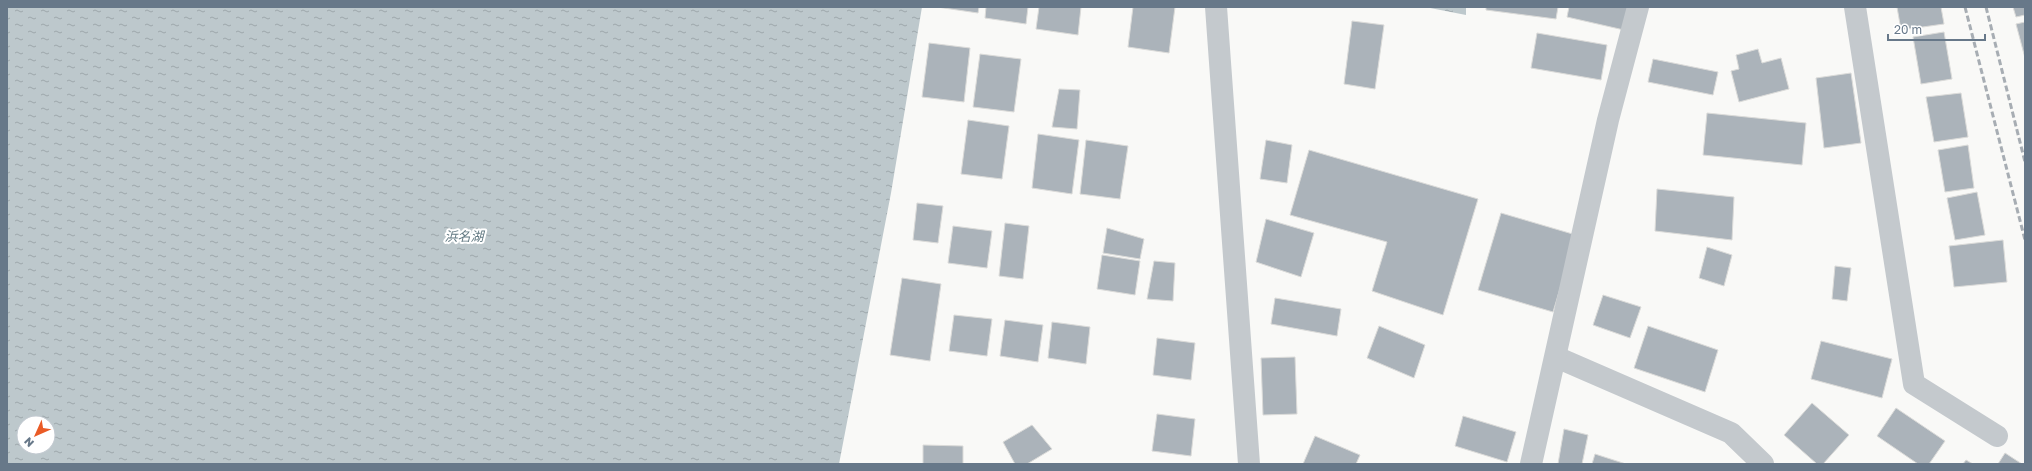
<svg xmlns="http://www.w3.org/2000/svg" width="2032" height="471" font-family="'Golos Text','Noto Sans JP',sans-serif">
  <defs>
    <pattern id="water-ripples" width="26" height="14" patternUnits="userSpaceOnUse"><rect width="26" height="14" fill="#bdc8cc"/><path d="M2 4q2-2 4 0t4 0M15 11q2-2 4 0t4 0" fill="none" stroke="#9da7ab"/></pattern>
  </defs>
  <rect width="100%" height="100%" fill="#f9f9f7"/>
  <!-- water -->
  <g fill="url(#water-ripples)" fill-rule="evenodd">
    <path d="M7 7H922L891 193 839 464H7ZM24 423H48V447H24Z"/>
    <polygon points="1425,7 1466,7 1466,15"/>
  </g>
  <!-- building -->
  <g fill="#abb3ba" stroke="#dbdbd9">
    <polygon points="937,7 979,7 978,13"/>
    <polygon points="986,7 1028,7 1026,24 985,18"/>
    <polygon points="1039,7 1081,7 1078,35 1036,29"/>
    <polygon points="1133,7 1175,7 1169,53 1128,47"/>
    <polygon points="1486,7 1558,7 1556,19 1486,10"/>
    <polygon points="1569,7 1629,7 1624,30 1567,17"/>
    <polygon points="1897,7 1941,7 1944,24 1901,30"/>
    <polygon points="2013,7 2025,7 2025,15 2016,17"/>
    <polygon points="1352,21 1384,25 1375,89 1344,84"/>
    <polygon points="2025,22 2025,58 2016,24"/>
    <polygon points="1944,32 1952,79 1921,84 1913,37"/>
    <polygon points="1537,33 1607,45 1601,80 1531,68"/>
    <polygon points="929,43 970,48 964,102 922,97"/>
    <polygon points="1758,49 1762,63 1781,58 1789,89 1739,102 1731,71 1739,69 1736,55"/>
    <polygon points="980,54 1021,59 1014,112 973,107"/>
    <polygon points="1653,59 1718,72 1713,95 1648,82"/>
    <polygon points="1851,73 1861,143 1824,148 1816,78"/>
    <polygon points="1059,89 1080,90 1077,129 1052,127"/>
    <polygon points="1961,93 1968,137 1934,142 1926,97"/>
    <polygon points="1707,113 1806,123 1802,165 1703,155"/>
    <polygon points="968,120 1009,126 1002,179 961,174"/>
    <polygon points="1038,134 1079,140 1072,194 1032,188"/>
    <polygon points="1086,140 1128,146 1120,199 1080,194"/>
    <polygon points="1266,140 1292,145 1287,183 1260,179"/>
    <polygon points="1968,145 1974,188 1945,192 1938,150"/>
    <polygon points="1309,150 1478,199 1443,315 1372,291 1387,242 1290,215"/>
    <polygon points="1657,189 1734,197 1732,240 1655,231"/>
    <polygon points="1977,192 1985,235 1955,240 1947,198"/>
    <polygon points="917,203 943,206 938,243 913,240"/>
    <polygon points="1501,213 1576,235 1553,312 1478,290"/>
    <polygon points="1266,219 1314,233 1301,277 1256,262"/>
    <polygon points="1005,223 1029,226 1023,279 999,276"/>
    <polygon points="953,226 992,231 987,268 948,263"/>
    <polygon points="1107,228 1144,239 1140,259 1103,253"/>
    <polygon points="2003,240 2007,282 1954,287 1949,246"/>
    <polygon points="1707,247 1732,255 1724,286 1699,278"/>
    <polygon points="1102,255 1140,261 1135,295 1097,289"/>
    <polygon points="1154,261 1175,263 1173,301 1147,299"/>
    <polygon points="1835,266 1851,268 1847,301 1832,299"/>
    <polygon points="902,278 941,284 930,361 890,355"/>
    <polygon points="1603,295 1641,307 1630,338 1593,325"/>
    <polygon points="1275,298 1341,309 1337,336 1271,324"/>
    <polygon points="954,315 992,319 987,356 949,351"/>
    <polygon points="1005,320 1043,325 1038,362 1000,356"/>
    <polygon points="1052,322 1090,327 1086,364 1048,358"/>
    <polygon points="1379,326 1425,345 1414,378 1367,358"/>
    <polygon points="1648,326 1718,350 1705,392 1634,368"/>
    <polygon points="1157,338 1195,343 1191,380 1153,375"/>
    <polygon points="1821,341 1892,359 1882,398 1811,379"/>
    <polygon points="1295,357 1297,414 1263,415 1261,358"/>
    <polygon points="1812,403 1849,435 1823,464 1817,464 1784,435"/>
    <polygon points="1896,408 1945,441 1929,464 1918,464 1877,436"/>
    <polygon points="1157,414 1195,419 1191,456 1152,451"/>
    <polygon points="1463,416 1516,432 1507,462 1455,446"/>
    <polygon points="1032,425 1052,449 1027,464 1015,464 1003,442"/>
    <polygon points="1564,429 1588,435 1582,464 1558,464"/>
    <polygon points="1315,436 1360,455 1356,464 1303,464"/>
    <polygon points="923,445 963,446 963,464 923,464"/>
    <polygon points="2005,453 2022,464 1998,464"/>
    <polygon points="1595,454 1626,464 1592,464"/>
    <polygon points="1966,460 1973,464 1963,464"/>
  </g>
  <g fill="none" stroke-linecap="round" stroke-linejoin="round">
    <!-- minor -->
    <g stroke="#c4c9cd" stroke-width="22">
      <polyline points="1216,7 1249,464"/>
      <polyline points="1855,7 1914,384 1997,436"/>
      <polyline points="1556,357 1731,433 1763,464"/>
      <polyline points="1531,464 1608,120 1638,7"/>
    </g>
    <!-- rail -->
    <g stroke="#a7adb3" stroke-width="3" stroke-dasharray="6 3" stroke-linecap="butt">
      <polyline points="1965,7 2025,240"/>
      <polyline points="1986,7 2025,162"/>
    </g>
  </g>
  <g text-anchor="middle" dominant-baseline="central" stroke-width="4" stroke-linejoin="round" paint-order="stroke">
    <!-- water labels -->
    <g font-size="13" font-style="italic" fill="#637a83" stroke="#fff">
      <text x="464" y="236">浜名湖</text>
    </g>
  </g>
  <!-- border -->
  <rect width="2032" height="471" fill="none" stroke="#677889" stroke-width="16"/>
  <!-- north arrow -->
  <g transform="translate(36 435) rotate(225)"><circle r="19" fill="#ffffff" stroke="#c2c9d0"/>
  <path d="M0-3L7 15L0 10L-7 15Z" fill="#ea5b26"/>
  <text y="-6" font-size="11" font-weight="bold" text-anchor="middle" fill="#677889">N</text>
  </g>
  <!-- scale -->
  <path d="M1888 34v6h97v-6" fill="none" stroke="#677889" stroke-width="2"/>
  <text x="1894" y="34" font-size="12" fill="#677889" stroke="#ffffff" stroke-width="3" paint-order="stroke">20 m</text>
</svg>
